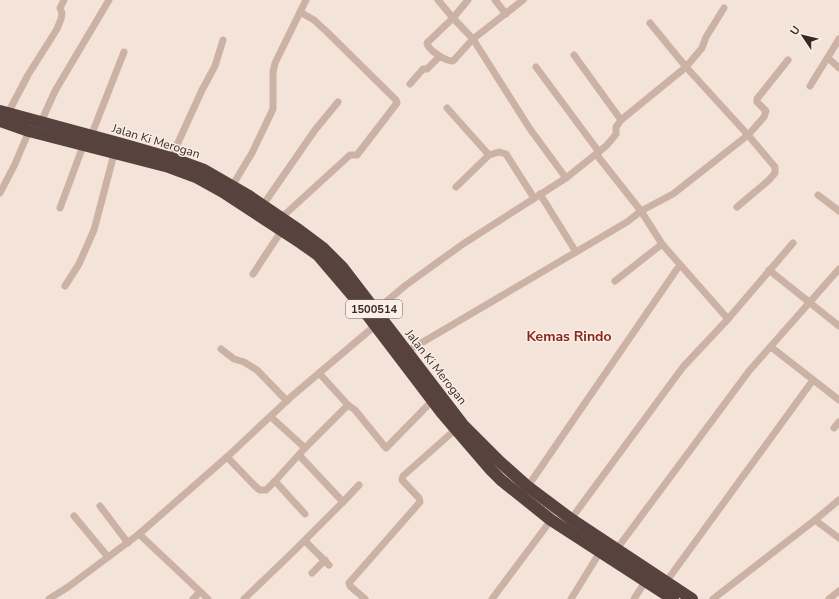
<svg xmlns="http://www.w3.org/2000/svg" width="839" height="599" font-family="'Nunito Sans',sans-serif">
  <rect width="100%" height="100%" fill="#f3e3d9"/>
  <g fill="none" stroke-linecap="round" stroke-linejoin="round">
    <!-- street -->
    <g stroke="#ccb1a5" stroke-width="7">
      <polyline points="438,0 453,18 473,39 530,129 566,178"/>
      <path d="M468 0 453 18 427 43C428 50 445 61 453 61L473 39 523 0"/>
      <polyline points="495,0 506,14"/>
      <polyline points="650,23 686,67 748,135 775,167 775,173 769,180 737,207"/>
      <polyline points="574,55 621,120"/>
      <polyline points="828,58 839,68"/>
      <polyline points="536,67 599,152"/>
      <polyline points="410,84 423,69 427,69 439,57"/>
      <polyline points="810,86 839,39"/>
      <polyline points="447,108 489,155 499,152 506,154 534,198"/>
      <polyline points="8,113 28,75 57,29 61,19 62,13 60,8 64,0"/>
      <polyline points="41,122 55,91 109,0"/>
      <polyline points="91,136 124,52"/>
      <polyline points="596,154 641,211 662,244"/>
      <polyline points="171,158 202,90 215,66 223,40"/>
      <polyline points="232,186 252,153 273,109 273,72 275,63 306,0"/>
      <polyline points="456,187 489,155"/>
      <polyline points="0,193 15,164 29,131"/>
      <polyline points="540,194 576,252"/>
      <polyline points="818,195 839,211"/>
      <polyline points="263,205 315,130 338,102"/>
      <polyline points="60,208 83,146"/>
      <polyline points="281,218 350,155 357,155 397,103 396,100 326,31 314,20 300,12"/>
      <polyline points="769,270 839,326"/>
      <polyline points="253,274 282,230"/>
      <polyline points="615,281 662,244 728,319"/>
      <polyline points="65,286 79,264 94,230 114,154"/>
      <polyline points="375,311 406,285 463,244 566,178 606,146 613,138 616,134 616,127 621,120 686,67 702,48 706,37 724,8"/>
      <polyline points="771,347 839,400"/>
      <polyline points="221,349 234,359 244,362 257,370 287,401"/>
      <polyline points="406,352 627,222 641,211 673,194 748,135 764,117 766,111 757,102 757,99 788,60"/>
      <polyline points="348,405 355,410 386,448 434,399"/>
      <polyline points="271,417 305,448"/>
      <polyline points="834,428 839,422"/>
      <polyline points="227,457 257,488 260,490 266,490 275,481 305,448 348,405 319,373"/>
      <polyline points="275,481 305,514"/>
      <polyline points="526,489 677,269"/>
      <polyline points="343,502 359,485"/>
      <polyline points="100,506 128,543"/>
      <polyline points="74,516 108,557"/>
      <polyline points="571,519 683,367 728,319 793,243"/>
      <polyline points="815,520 839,538"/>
      <polyline points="139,534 208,599"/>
      <polyline points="305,541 329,565"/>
      <polyline points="616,550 749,371 839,269"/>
      <polyline points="312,573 325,560"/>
      <polyline points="666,582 813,380"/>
      <polyline points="49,599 68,587 139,534 227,457 292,396 377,324"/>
      <polyline points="193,599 200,592"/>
      <polyline points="244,599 292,553 343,502 299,455"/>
      <polyline points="365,599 350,586 349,583 420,502 419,498 402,480 403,476 456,429"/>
      <polyline points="492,599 551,520"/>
      <polyline points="571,599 600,552"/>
      <polyline points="634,599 645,582"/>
      <polyline points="713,599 815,520 839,500"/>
      <polyline points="829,599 839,591"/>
    </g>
    <!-- highway -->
    <g stroke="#58423d" stroke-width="12">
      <polyline points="0,111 122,144 171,158 204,170 249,196 299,230 323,248 342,267 463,425 500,462 527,486 571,519 692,599"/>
      <polyline points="0,121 29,131 169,167 196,177 223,192 301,243 318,255 353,296 442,413 491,470 501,480 551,520 673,599"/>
    </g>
  </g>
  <g text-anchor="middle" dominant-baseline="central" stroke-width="3" stroke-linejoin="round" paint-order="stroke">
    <!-- shield labels -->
    <rect fill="#faeee6" stroke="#726460" stroke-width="1" x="346" y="300" width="56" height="18" rx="3"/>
    <g font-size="11" font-weight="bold" fill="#372927">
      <text x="374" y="309">1500514</text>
    </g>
    <!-- street labels -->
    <g font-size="12" fill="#372927" stroke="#faeee6">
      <text transform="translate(156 141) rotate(17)">Jalan Ki Merogan</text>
      <text transform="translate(436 367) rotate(52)">Jalan Ki Merogan</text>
    </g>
    <!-- quarter labels -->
    <g font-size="14" font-weight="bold" fill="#8a251b" stroke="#faeee6">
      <text x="569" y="336">Kemas Rindo</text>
    </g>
  </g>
  <!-- north arrow -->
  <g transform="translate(803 36) rotate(305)" stroke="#faeee6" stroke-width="3" paint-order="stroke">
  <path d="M0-3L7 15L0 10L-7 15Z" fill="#372927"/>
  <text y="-6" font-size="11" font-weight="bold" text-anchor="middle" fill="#372927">U</text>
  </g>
</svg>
